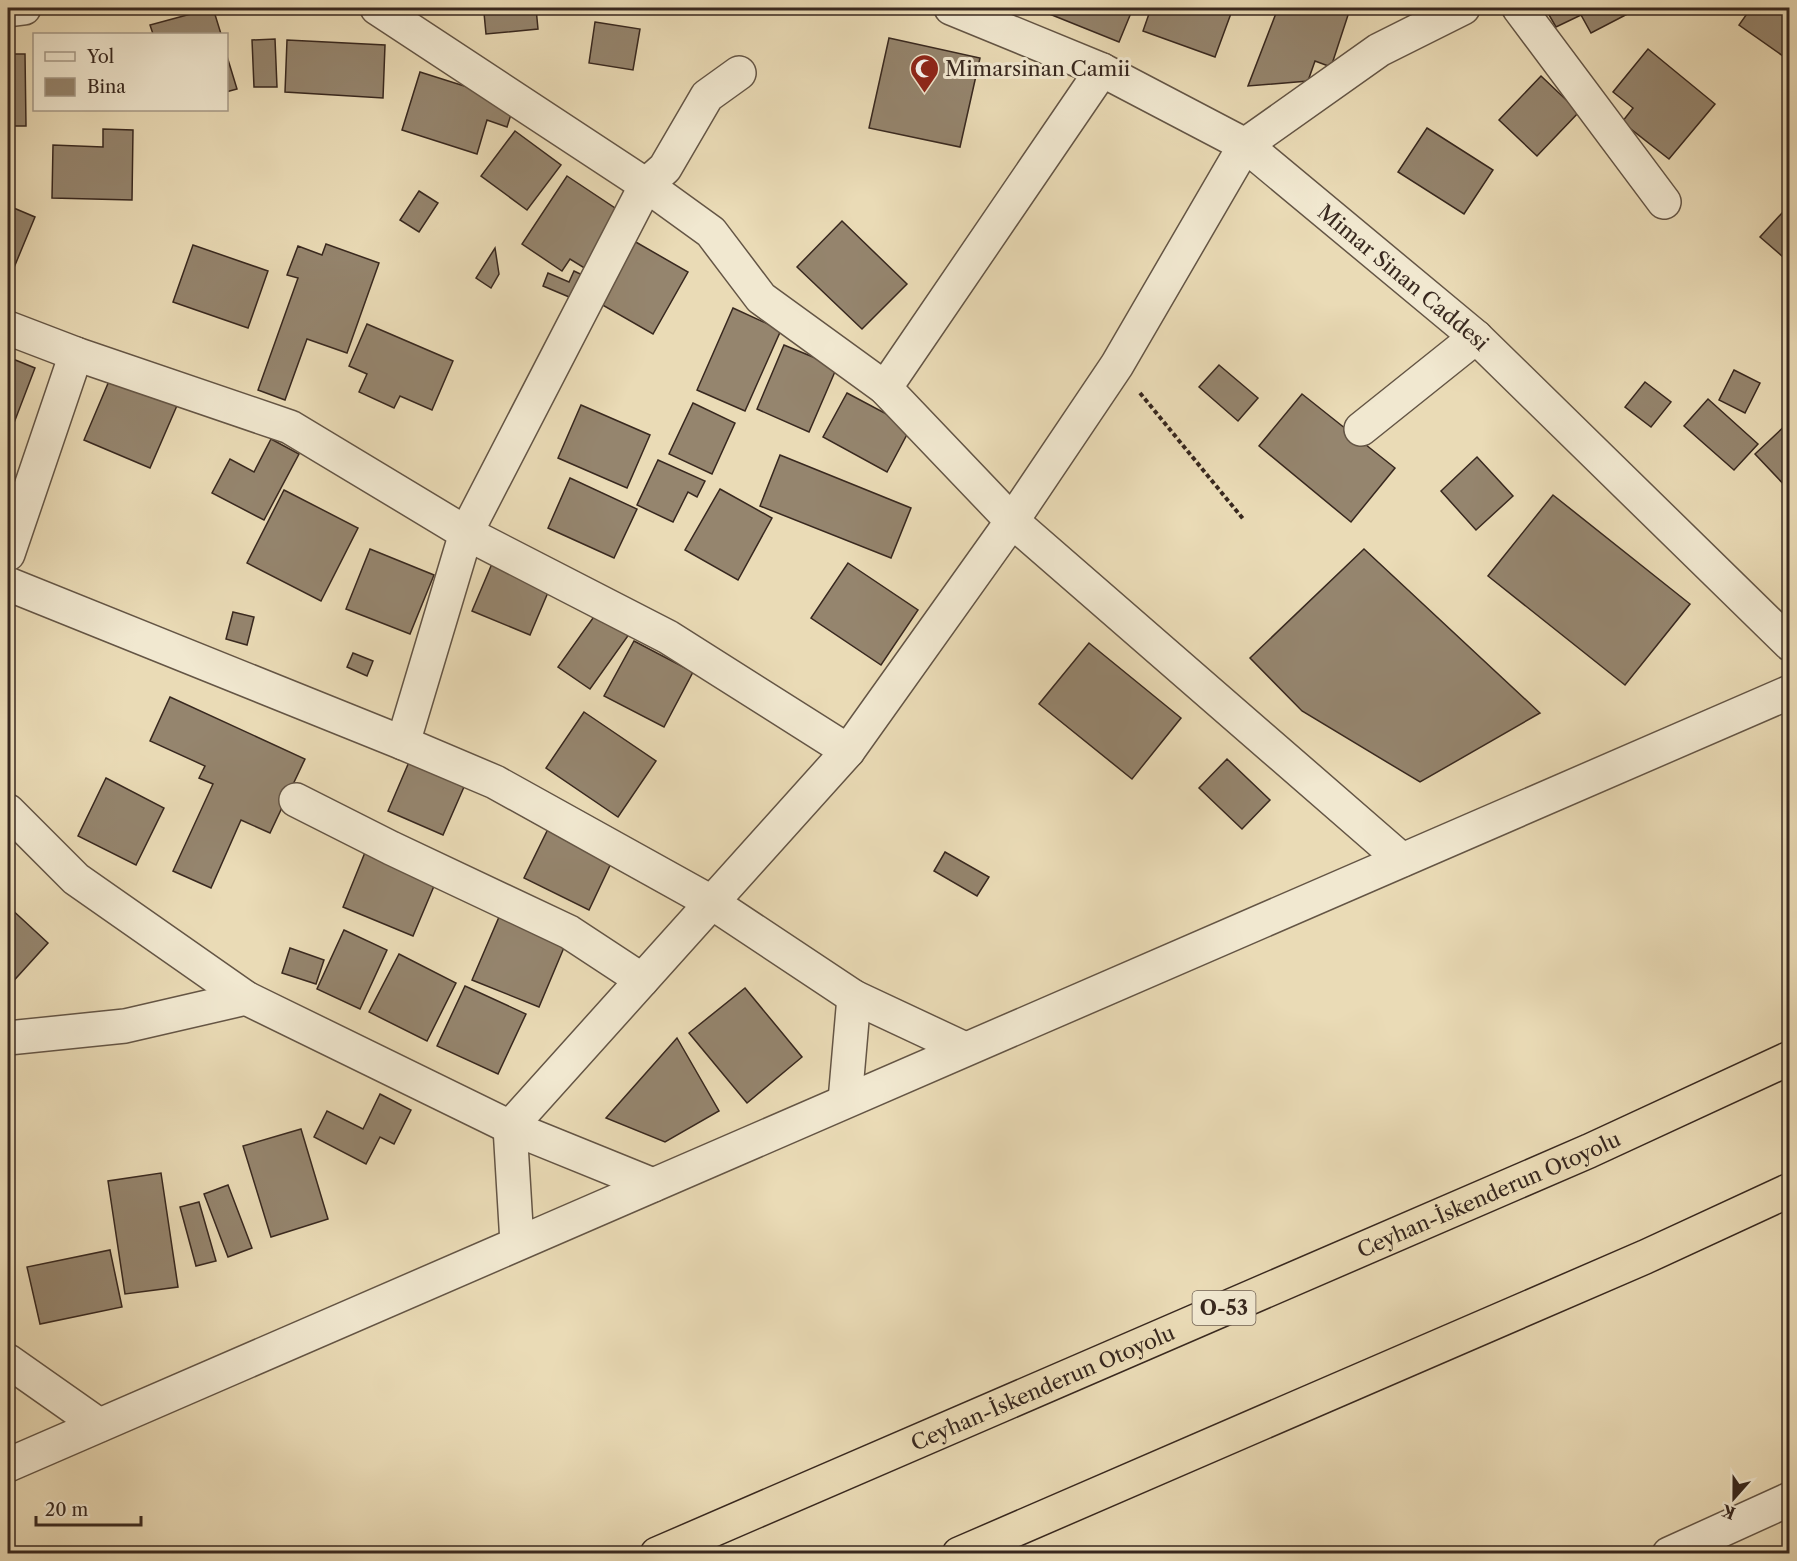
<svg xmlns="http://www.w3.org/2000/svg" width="1797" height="1561" font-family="'Libre Caslon Text',serif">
  <rect width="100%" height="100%" fill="#eadbb6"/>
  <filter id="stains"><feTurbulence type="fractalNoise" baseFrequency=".00333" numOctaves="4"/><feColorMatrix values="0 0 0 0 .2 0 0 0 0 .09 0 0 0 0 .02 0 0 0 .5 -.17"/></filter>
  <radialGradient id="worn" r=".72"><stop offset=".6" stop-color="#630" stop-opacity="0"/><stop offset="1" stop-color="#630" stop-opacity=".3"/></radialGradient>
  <!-- building -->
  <g fill="#95856e" stroke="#38281f" stroke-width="1.5">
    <polygon points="213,8 221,34 153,34 150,25"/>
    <polygon points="505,8 536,8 538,29 486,34 484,13 505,11"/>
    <polygon points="1043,8 1133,8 1119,42 1042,11"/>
    <polygon points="1151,8 1233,8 1215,57 1143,31"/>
    <polygon points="1278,8 1350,9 1331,67 1315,61 1308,81 1248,86"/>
    <polygon points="1545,8 1639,8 1591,33 1581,15 1556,27"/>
    <polygon points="1751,8 1790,8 1790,61 1739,25"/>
    <polygon points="595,22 640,29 633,70 589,63"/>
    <polygon points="889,38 980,58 960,147 869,128"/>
    <polygon points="275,39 277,87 254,87 252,40"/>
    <polygon points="287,40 385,45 383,98 285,92"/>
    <polygon points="1648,49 1715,104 1669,159 1622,122 1633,108 1613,92"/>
    <polygon points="226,53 237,89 226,92"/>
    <polygon points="8,54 25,54 26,126 8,126"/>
    <polygon points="420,72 515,102 507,127 487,120 477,154 402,130"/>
    <polygon points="1541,76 1579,112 1537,156 1499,120"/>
    <polygon points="1427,128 1493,170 1464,214 1398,172"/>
    <polygon points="103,129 133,130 132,200 52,198 53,145 103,147"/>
    <polygon points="515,131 561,165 527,210 481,176"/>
    <polygon points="567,176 624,214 586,269 570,259 562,271 522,244"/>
    <polygon points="419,191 438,203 419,232 400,220"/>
    <polygon points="9,206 35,217 8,282 8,208"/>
    <polygon points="1782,213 1790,220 1790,263 1760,237"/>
    <polygon points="842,221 907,284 862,329 797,267"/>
    <polygon points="634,241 688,272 653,334 599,303"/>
    <polygon points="326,244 379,263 347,353 307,339 285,400 258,390 298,278 287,275 298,246 322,255"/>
    <polygon points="193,245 268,271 248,328 173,302"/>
    <polygon points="495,248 499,274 491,288 476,278"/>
    <polygon points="574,271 591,279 581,302 543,286 548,273 569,282"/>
    <polygon points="733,308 781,330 745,411 697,390"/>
    <polygon points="367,324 453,361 432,410 400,396 394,408 359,392 367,374 349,366"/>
    <polygon points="784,345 837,367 809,432 757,409"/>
    <polygon points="8,357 35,368 9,436 8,435"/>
    <polygon points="1219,365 1258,398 1238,421 1199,387"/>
    <polygon points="1734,370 1760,383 1745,413 1719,400"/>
    <polygon points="112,374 179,401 150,468 84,440"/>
    <polygon points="1645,382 1671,402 1651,427 1625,407"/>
    <polygon points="847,393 911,427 887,472 823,437"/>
    <polygon points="1302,394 1395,468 1351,522 1259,446"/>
    <polygon points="1708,399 1758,444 1734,470 1684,426"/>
    <polygon points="693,403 735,423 712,474 669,454"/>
    <polygon points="581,405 650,435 627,488 558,458"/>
    <polygon points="1790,421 1790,491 1755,454"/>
    <polygon points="271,439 299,454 264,520 212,493 230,459 254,472"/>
    <polygon points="780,455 911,508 891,558 760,506"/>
    <polygon points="1477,457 1513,496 1476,530 1441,491"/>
    <polygon points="658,460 705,481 697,497 688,492 673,522 637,505"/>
    <polygon points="570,478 637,509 614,558 548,528"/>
    <polygon points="720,489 772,518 738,580 685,550"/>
    <polygon points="284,490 358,528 321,601 247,563"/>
    <polygon points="1553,495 1690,604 1625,685 1488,576"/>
    <polygon points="370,549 434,575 410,634 346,609"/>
    <polygon points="1364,549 1540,713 1420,782 1302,711 1250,658"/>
    <polygon points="494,559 552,583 530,635 472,611"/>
    <polygon points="848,563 918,610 881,665 811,618"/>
    <polygon points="598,611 630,633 590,689 558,667"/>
    <polygon points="233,612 254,617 247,645 226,639"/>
    <polygon points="634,641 693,672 664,727 604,696"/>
    <polygon points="1089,643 1181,718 1132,779 1039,704"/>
    <polygon points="353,653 373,661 367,676 347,667"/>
    <polygon points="170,697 305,759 270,833 241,820 211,888 173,871 213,784 199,778 205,766 150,741"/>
    <polygon points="584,712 656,761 618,817 546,768"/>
    <polygon points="1227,759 1270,800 1242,829 1199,788"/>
    <polygon points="409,762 464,787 443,835 388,811"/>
    <polygon points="106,778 164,808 136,865 78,836"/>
    <polygon points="549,827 613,859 589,910 524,878"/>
    <polygon points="366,850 437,879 413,936 343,907"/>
    <polygon points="945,852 989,877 977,896 934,871"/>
    <polygon points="8,906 48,943 8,987"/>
    <polygon points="502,910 568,938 539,1007 472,980"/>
    <polygon points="344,930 387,950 360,1009 317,989"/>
    <polygon points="290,948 324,960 316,984 282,973"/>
    <polygon points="399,954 456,983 427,1041 369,1012"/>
    <polygon points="465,986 526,1014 498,1074 437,1046"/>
    <polygon points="745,988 802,1057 747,1103 689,1033"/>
    <polygon points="677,1038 719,1111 665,1142 606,1118"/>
    <polygon points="380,1094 411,1110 394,1144 380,1137 366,1164 314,1137 327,1111 363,1129"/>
    <polygon points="301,1129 328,1219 271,1237 243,1146"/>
    <polygon points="161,1173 178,1287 125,1294 108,1181"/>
    <polygon points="228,1185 252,1248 228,1257 204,1194"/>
    <polygon points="199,1202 216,1261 196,1266 180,1207"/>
    <polygon points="110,1250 122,1307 40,1324 27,1267"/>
  </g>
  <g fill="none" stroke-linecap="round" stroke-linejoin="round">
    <defs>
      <g id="minor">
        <polyline points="377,8 646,185 711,232 761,298 885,388 1012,521 1402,860"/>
        <path id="s1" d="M951 8 1102 70 1245 145 1476 337 1790 644"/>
        <polyline points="1519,8 1664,202"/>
        <polyline points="8,10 24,8"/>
        <polyline points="8,328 76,354 290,427 466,533 668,637 848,751"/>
        <polyline points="885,388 1102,70"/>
        <polyline points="1361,429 1476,337"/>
        <polyline points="8,554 76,354"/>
        <polyline points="8,584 403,743 495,782 711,902 854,997 965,1049"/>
        <polyline points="403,743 466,533 646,185 665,168 707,96 739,73"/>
        <polyline points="296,800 391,848 569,932 642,980"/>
        <polyline points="8,811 76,879 246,998 510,1127 653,1185"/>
        <polyline points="8,1038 125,1026 246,998"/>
        <polyline points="845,1101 854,997"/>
        <polyline points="517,1243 510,1127 848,751 1012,521 1117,365 1245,145 1379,50 1463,8"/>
        <polyline points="8,1361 99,1425"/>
        <polyline points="8,1465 1790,692"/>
        <polyline points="1669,1554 1790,1499"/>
      </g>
      <g id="highway">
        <path id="s2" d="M657 1554 1589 1151 1790 1058"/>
        <polyline points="959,1554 1645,1257 1790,1190"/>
      </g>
    </defs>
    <!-- minor casing -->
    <use href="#minor" stroke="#645545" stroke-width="36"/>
    <!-- highway casing -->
    <use href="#highway" stroke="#38281f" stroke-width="36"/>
    <!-- path -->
    <polyline stroke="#38281f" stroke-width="4" stroke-dasharray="4.5 3" stroke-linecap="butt" points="1140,393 1244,520"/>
    <!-- minor -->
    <use href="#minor" stroke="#f1e8d0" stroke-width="33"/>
    <!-- highway -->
    <use href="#highway" stroke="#eadbb6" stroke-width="33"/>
  </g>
  <!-- icons -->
  <defs>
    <symbol id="mosque-pin" viewBox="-11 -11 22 30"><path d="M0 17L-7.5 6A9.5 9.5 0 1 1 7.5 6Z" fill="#8f2418" stroke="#f1e8d0"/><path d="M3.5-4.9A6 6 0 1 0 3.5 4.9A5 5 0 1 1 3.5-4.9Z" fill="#fff"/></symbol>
  </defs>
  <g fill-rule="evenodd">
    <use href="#mosque-pin" x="908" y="52" width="33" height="45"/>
  </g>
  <g text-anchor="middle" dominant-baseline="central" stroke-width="6" stroke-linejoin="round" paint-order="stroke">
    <!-- shield labels -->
    <rect fill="#f1e8d0" stroke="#706254" stroke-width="1.5" x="1192.5" y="1291" width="63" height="34" rx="4.5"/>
    <g font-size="20" font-weight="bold" fill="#38281f">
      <text x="1224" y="1308">O-53</text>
    </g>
    <!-- poi labels -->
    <g font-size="21" fill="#38281f" stroke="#f1e8d0" text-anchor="start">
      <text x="945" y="68">Mimarsinan Camii</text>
    </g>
    <!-- street labels -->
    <g font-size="21" fill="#38281f" stroke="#f1e8d0">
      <text stroke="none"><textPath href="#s1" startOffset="531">Mimar Sinan Caddesi</textPath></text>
      <text stroke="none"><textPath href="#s2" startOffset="906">Ceyhan-İskenderun Otoyolu</textPath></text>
      <text stroke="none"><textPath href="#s2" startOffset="420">Ceyhan-İskenderun Otoyolu</textPath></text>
    </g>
  </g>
  <!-- margin -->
  <rect width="1797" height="1561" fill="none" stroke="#eadbb6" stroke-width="30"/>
  <rect x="9" y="9" width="1779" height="1543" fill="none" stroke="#38281f" stroke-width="3"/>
  <rect x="15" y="15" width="1767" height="1531" fill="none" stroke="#38281f" stroke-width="1.5"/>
  <!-- legend -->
  <rect x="33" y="33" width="195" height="78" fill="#f1e8d0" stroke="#a79b89" stroke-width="1.5"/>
  <rect x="45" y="52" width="30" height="9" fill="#f1e8d0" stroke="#a79b89" stroke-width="1.5"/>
  <text x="87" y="63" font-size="18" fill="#38281f">Yol</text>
  <rect x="45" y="78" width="30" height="18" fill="#95856e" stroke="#a79b89" stroke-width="1.5"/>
  <text x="87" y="93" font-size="18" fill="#38281f">Bina</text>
  <!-- north arrow -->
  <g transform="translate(1734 1498) rotate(201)" stroke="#f1e8d0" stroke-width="4.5" paint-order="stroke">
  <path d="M0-4.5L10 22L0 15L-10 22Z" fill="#38281f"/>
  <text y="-9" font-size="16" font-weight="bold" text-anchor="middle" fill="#38281f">K</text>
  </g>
  <!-- scale -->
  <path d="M36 1516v9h105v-9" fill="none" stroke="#38281f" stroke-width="3"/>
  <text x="45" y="1516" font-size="18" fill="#38281f" stroke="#f1e8d0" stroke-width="4.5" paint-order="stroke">20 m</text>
  <rect width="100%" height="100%" filter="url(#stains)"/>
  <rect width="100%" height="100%" fill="url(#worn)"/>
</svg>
